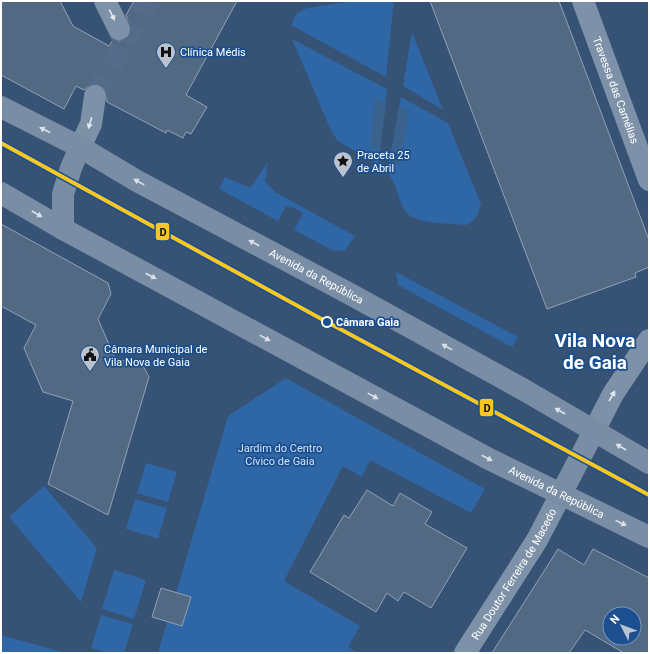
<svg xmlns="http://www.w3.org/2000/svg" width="650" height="654" font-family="Roboto,sans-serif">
  <rect width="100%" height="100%" fill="#365274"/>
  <!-- green -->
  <g fill="#2f66a5">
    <polygon points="353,1 394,1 386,77 291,25 297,13 307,8"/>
    <polygon points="412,32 443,110 403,86"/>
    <polygon points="292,39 387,89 378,165 338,141 332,133"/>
    <path d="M401 97 448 123 481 204C478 214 476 221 466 225 451 223 414 225 405 211 397 198 397 183 387 172Z"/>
    <polygon points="268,162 265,181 275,192 355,236 345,250 334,251 294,230 303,213 292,207 291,208 286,206 278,221 219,189 225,177 250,188"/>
    <polygon points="396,272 518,337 512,347 398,285"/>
    <polygon points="286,378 485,489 471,513 370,460 362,477 343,466 284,581 360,626 348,647 358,653 158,653 167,622 182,626 191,597 176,593 228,416"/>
    <polygon points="146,463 177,472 168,502 137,493"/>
    <polygon points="44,486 97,548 81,602 9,517"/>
    <polygon points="135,499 167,508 158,539 126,529"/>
    <polygon points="114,570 146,580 134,619 102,609"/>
    <polygon points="101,615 133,624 124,653 108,653 91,648"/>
    <polygon points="1,635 66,653 1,653"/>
  </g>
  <!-- water -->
  <g fill="#3b618d">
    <polygon points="375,99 386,104 380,151 370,146"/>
    <polygon points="399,107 409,112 400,166 390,161"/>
  </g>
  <!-- building -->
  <g fill="#526984" stroke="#92a2b6" fill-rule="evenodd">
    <polygon points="1,1 60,1 73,26 109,46 113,40 119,41 124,40 130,36 131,29 126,15 134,1 237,1 186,95 207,107 191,134 186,132 183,138 167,130 166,133 107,102 106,91 102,86 97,84 90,85 84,90 76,86 64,109 1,75"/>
    <polygon points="430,1 559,1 649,240 649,267 635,273 636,277 547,309"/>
    <polygon points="1,224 108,283 111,294 98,319 115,358 143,366 149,377 108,515 48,484 73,401 43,392 24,348 36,325 1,306"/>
    <polygon points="367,490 393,506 400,493 432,512 425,524 467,548 431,608 404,592 398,601 387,593 376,612 310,572 344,515 349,518"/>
    <path d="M558 549 584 565 593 549 649 578V653H624L585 630 569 653H492ZM610 614H634V638H610Z"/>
    <polygon points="161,588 191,597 182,626 152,617"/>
  </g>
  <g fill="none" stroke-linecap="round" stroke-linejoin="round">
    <!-- minor-tunnel -->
    <g stroke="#546c89" stroke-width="22" stroke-dasharray="22 11" stroke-linecap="butt">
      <polyline points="125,43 148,1"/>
      <polyline points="95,96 125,43 119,29"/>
    </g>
    <!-- minor -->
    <g stroke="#7d92a8" stroke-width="22">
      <polyline points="105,1 119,29"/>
      <path id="s1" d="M583 1 649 180"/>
      <polyline points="80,147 91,124 95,96"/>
      <polyline points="594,431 613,394 649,340"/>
      <path id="s2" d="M465 653 537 540 561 494"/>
    </g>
    <!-- secondary -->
    <g stroke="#798da4" stroke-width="22">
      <path id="s3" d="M1 107 80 147 137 181 350 294 526 391 649 463"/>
      <path id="s4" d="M1 193 63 229 489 459 649 537"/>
      <polyline points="63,229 63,194 71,168 80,147"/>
      <polyline points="561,494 594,431"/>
    </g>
    <defs>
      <polyline id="rail-1" points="1,143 327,322 649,495"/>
    </defs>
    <!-- rail-1 casing -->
    <use href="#rail-1" stroke="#1b4f8f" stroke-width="7"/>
    <!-- rail-1 -->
    <use href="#rail-1" stroke="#fac722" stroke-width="4"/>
  </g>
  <!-- one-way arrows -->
  <defs><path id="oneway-solid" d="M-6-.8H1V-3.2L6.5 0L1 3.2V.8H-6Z"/></defs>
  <g fill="#e5e9ee">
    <use href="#oneway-solid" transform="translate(112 15) rotate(63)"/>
    <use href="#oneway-solid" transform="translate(90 123) rotate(106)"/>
    <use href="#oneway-solid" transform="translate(612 396) rotate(-60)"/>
  </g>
  <g fill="#dee2e8">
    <use href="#oneway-solid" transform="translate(45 130) rotate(-153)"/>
    <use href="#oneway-solid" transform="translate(139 182) rotate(-151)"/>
    <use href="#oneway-solid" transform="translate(37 214) rotate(30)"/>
    <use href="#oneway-solid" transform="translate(254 243) rotate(-152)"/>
    <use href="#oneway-solid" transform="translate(151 276) rotate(28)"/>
    <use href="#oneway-solid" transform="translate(265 338) rotate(29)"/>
    <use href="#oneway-solid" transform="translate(447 347) rotate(-151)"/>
    <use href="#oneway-solid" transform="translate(373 396) rotate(29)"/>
    <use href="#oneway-solid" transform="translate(560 411) rotate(-150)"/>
    <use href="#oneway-solid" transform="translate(621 447) rotate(-150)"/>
    <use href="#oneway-solid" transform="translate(487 458) rotate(27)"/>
    <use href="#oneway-solid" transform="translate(621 523) rotate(26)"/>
  </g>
  <!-- icons -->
  <defs>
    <symbol id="hospital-pin" viewBox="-11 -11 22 30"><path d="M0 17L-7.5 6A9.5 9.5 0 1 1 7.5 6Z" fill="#b9c2ce" stroke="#1b4f8f"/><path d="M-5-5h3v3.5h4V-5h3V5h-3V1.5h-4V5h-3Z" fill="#111"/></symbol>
    <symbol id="sight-pin" viewBox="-11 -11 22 30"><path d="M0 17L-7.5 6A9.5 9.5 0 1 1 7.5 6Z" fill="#b9c2ce" stroke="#1b4f8f"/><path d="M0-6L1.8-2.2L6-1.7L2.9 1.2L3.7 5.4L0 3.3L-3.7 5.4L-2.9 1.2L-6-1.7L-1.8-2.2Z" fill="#111"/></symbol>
    <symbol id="civic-pin" viewBox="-11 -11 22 30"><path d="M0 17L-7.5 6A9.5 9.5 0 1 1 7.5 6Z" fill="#b9c2ce" stroke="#1b4f8f"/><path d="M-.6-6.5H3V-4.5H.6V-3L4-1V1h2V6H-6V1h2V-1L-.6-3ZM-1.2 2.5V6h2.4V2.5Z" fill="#111"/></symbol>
  </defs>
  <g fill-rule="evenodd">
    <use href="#hospital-pin" x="155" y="41" width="22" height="30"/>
    <use href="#sight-pin" x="332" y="150" width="22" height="30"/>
    <use href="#civic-pin" x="79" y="344" width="22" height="30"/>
  </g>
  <!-- markers -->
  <circle fill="#1b4f8f" stroke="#fff" stroke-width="2" cx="327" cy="322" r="5"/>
  <g text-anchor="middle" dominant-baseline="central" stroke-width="3.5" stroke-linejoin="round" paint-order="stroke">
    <!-- poi labels -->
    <g font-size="11" fill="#fff" stroke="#1b4f8f" text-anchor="start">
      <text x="180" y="52">Clínica Médis</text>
      <text x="357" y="155">Praceta 25<tspan x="357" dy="13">de Abril</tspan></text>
      <text x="104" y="349">Câmara Municipal de<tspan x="104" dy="13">Vila Nova de Gaia</tspan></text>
    </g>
    <!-- street labels -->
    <g font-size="11" fill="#fff" stroke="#1b4f8f">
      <text stroke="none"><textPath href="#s1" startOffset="95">Travessa das Camélias</textPath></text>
      <text stroke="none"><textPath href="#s3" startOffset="358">Avenida da República</textPath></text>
      <text stroke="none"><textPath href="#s4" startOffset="631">Avenida da República</textPath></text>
      <text stroke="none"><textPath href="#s2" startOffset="93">Rua Doutor Ferreira de Macedo</textPath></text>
    </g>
    <!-- stop labels -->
    <g font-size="11" font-weight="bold" fill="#fff" stroke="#1b4f8f" text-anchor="start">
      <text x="336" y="322">Câmara Gaia</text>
    </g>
    <!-- park labels -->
    <g font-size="11" fill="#cfe3fa" stroke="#1b4f8f">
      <text x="280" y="448">Jardim do Centro<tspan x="280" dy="13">Cívico de Gaia</tspan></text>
    </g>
    <!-- town labels -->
    <g font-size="19" font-weight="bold" fill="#fff" stroke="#1b4f8f">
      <text x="595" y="340">Vila Nova<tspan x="595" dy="22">de Gaia</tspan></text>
    </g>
  </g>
  <g stroke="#1b4f8f" stroke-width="1.5">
    <rect x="155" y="222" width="15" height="19" rx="4" fill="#fac722"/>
    <rect x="479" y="398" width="15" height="19" rx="4" fill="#fac722"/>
  </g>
  <g font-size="11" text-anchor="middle" font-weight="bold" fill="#111">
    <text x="163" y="236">D</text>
    <text x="487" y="412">D</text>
  </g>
  <!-- border -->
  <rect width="650" height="654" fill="none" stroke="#ffffff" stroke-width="4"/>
  <!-- north arrow -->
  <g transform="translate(622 626) rotate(312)"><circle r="19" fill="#1b4f8f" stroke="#7695bc"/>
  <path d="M0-3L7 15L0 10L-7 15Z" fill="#b9c2ce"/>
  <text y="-6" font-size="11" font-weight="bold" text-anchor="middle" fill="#ffffff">N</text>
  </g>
</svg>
